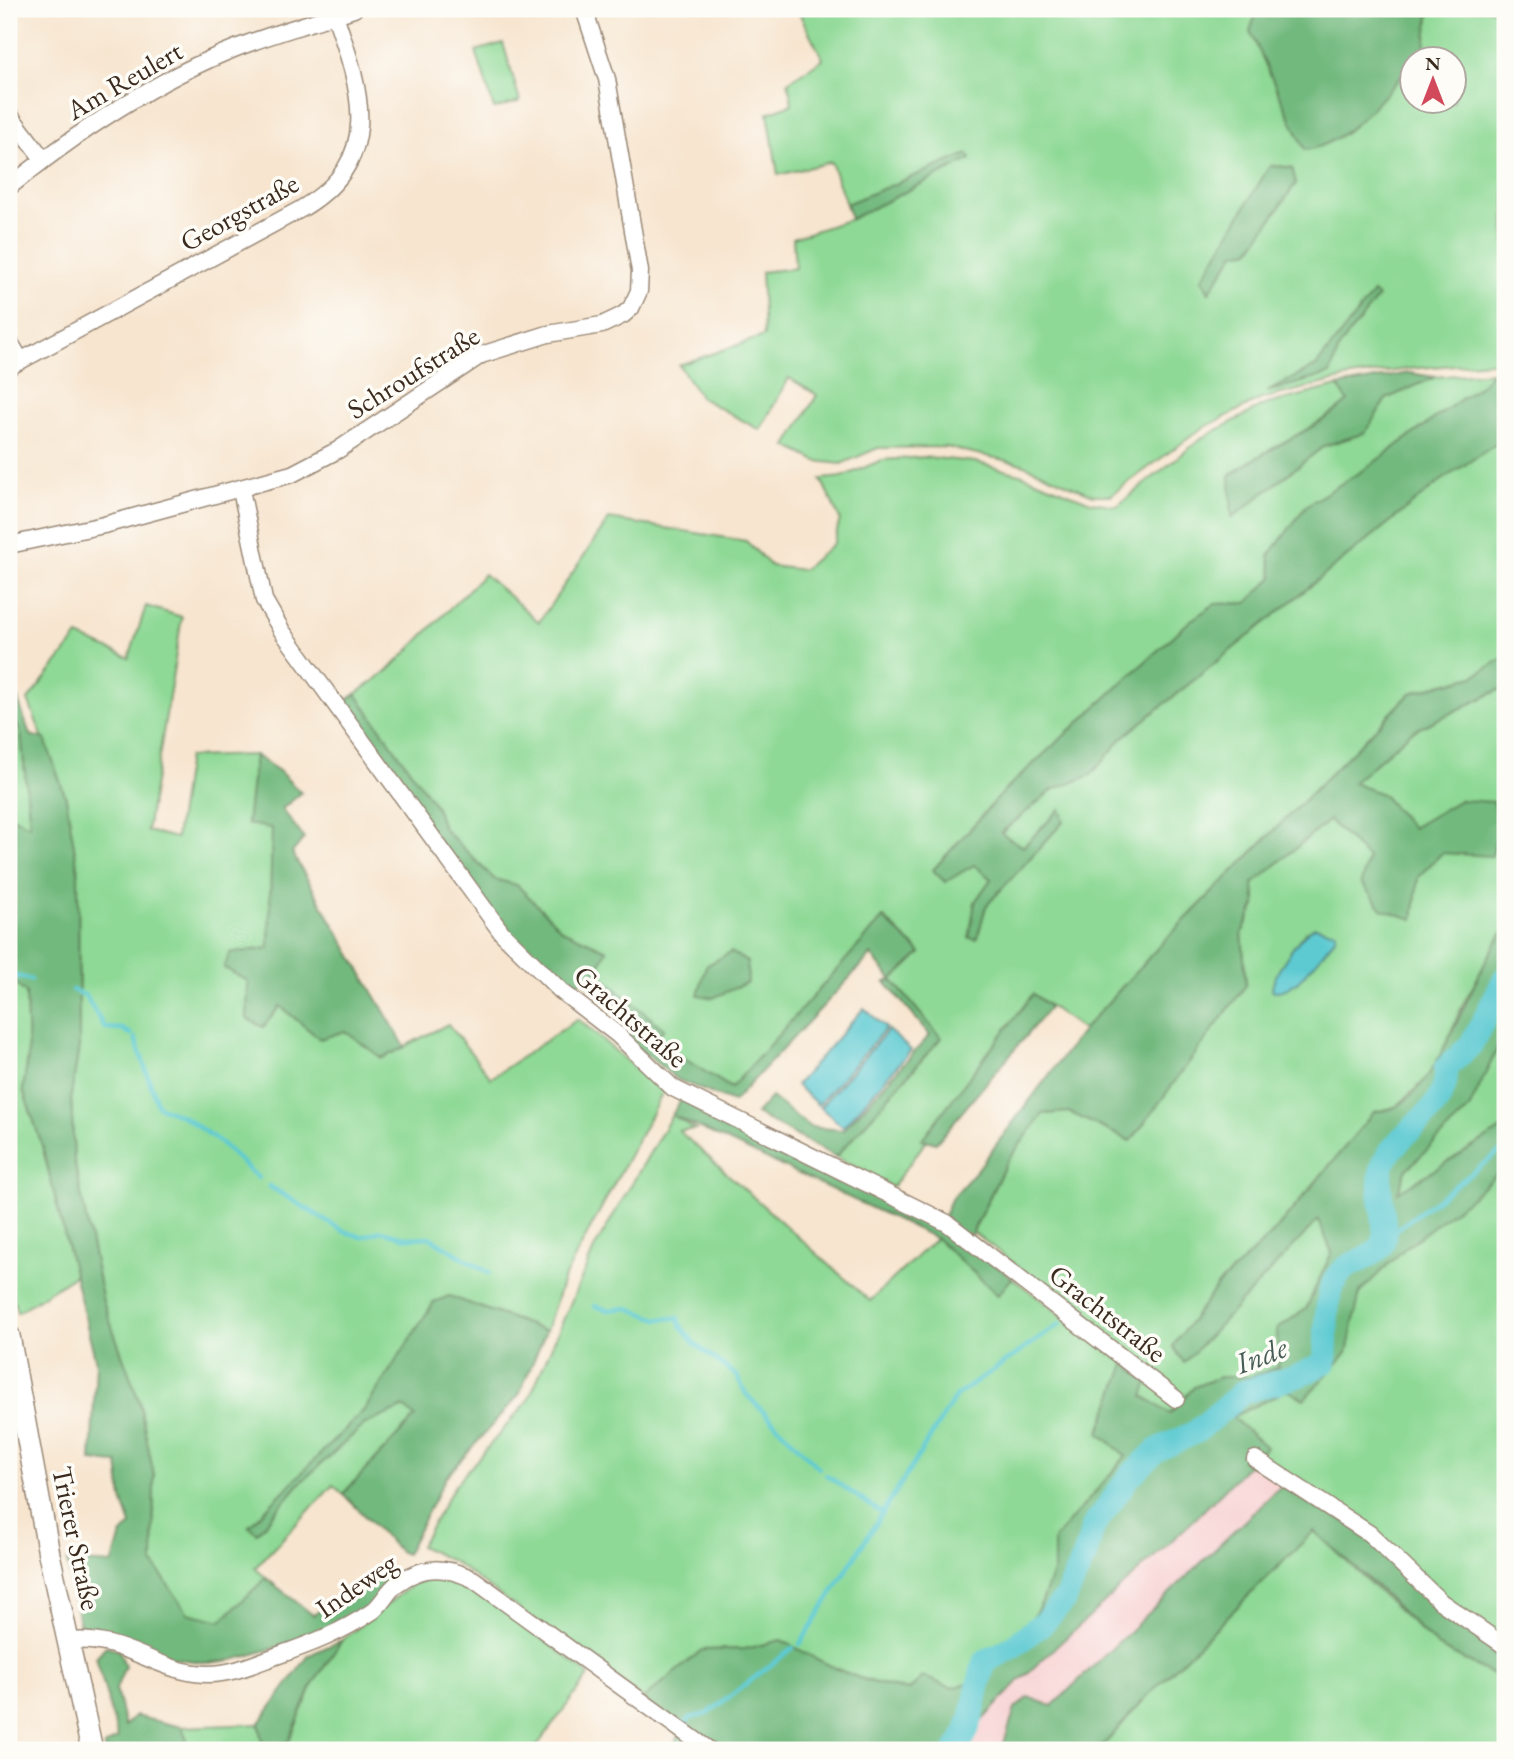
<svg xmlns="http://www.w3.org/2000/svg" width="1514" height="1759" font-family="'EB Garamond',serif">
  <rect width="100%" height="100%" fill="#fdfcf7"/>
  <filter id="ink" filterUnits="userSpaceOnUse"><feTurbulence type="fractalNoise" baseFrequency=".0143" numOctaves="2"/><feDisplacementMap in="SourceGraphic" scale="14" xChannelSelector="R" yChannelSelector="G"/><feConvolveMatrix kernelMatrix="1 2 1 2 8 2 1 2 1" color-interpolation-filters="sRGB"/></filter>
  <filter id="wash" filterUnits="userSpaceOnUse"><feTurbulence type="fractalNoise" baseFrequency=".00686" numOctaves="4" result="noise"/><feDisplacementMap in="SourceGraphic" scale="28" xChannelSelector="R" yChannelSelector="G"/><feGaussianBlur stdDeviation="1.57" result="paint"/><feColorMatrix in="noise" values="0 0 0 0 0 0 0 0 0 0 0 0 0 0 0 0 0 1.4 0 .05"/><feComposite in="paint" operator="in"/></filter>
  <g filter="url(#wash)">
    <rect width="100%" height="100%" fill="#f7e5cf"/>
    <!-- built -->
    <polygon fill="#f7cfd0" points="1251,1464 1283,1484 1052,1706 1028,1697 1015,1709 1004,1743 1014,1750 968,1750 977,1727 1019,1681"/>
    <!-- green -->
    <g fill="#8ed995" stroke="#64825a" stroke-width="2" fill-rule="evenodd">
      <path d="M797 9H1264L1257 12 1347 131 1412 65V102H1454V60L1417 59 1424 53 1430 9H1505V357L1501 361 1408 369 1350 377 1261 399 1201 429 1111 495H1093L1022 464 946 447 878 448 841 464 816 461 787 446 817 395 789 378 760 430 701 398 679 365 764 336 761 272 795 268 793 238 851 219 968 154 846 204 831 162 778 175 768 113 792 104 788 82 823 59ZM1270 165 1292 168 1296 183 1250 250 1235 252 1208 292Z"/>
      <polygon points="503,43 520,101 494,109 476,51"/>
      <path d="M1492 372 1483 383 1368 467 1306 506 1273 577 1247 603 1215 604 1190 621 1008 787 933 870 945 882 974 864 991 879 975 902 977 939 986 906 1064 821 1059 810 1023 847 1000 834 1052 790 1091 775 1122 738 1442 480 1505 438V657L1474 676 1411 693 1164 941 1083 1030 1033 994 923 1139 927 1140 892 1187 836 1157 941 1038 892 980 921 953 884 918 732 1088 653 1040 663 1029 596 972 607 950 562 930 517 886 494 879 443 828 436 807 356 694 388 671 484 574 539 622 609 519 746 541 771 566 803 570 834 543 840 519 821 479 842 477 882 460 925 457 975 462 1023 475 1091 502 1117 506 1202 438 1264 405 1338 386 1348 401C1312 432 1267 447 1230 475L1233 517 1324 446 1365 433 1386 399 1435 377ZM731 952 747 962 706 966Z"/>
      <polygon points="146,606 182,617 147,831 176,838 188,757 255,755 247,824 272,828 269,948 230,953 248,981 248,1019 263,1027 280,1006 320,1039 345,1031 382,1058 448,1024 491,1078 578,1019 663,1092 563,1280 546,1331 449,1296 434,1302 365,1409 249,1527 258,1532 300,1483 365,1424 404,1407 416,1416 343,1494 333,1485 255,1568 266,1578 221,1621 188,1614 153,1563 154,1476 139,1401 103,1303 74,1160 71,1096 79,1047 78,871 66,798 28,700 78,636 129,658"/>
      <path d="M1505 687V930L1463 1004 1433 1073 1396 1107 1374 1112 1274 1232 1218 1285 1173 1346 1185 1362 1318 1219 1332 1252 1306 1309 1277 1329 1278 1367 1251 1377H1220L1194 1387 1170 1415 1143 1395 1125 1365 1099 1433 1126 1456 1054 1540V1570L1041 1604 1026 1628 989 1648 971 1682 952 1688 924 1677 909 1690C856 1682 827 1665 781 1640L745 1649 702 1650 643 1699 454 1562 420 1546 455 1485 528 1401 595 1247 672 1115 695 1129 679 1131 870 1301 936 1238 997 1294 1012 1278 1121 1360 1081 1315 973 1232 1006 1163 1043 1114 1069 1112 1130 1141 1246 985 1242 933 1256 903 1253 884 1329 820 1368 858 1413 918 1418 877 1442 853 1460 800 1412 828 1382 794 1352 783 1411 732ZM1306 931 1324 951 1297 982 1298 941Z"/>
      <polygon points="9,708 21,733 30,826 9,816"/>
      <polygon points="9,978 26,993 28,1057 23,1090 42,1145 75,1275 17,1313 9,1279"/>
      <polygon points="1505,1032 1505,1127 1397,1193 1406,1170 1469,1109"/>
      <path d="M1505 1167V1650L1283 1484 1231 1417 1287 1390 1347 1353C1350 1338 1354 1301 1362 1290 1397 1243 1461 1207 1505 1167Z"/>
      <polygon points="1314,1531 1437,1646 1505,1681 1505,1750 1099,1750 1148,1695"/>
      <polygon points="445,1575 476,1586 589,1675 534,1750 191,1750 182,1727 259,1724 263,1748 289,1741 313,1684 342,1640 413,1584"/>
    </g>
    <!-- forest -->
    <g fill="#72b97e" stroke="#56724e" stroke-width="2">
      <path d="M1264 9H1430L1424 53 1417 59 1412 60V65C1383 94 1348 145 1305 150L1250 31 1257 11Z"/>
      <polygon points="968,154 971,159 851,219 846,204"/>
      <polygon points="1270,165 1292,168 1296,183 1250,250 1235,253 1209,292 1202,279"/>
      <polygon points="1373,293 1378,297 1340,346 1330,374 1267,392 1316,366"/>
      <polygon points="1505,357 1505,438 1442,480 1122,738 1091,775 1052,790 1001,833 1023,847 1060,809 1064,821 986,906 977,939 969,938 975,902 991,879 974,865 945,882 933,870 1008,787 1190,621 1215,604 1247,603 1273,577 1269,556 1306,506 1368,467 1483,383"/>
      <path d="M1409 373 1435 377 1386 399 1365 433 1324 446 1232 518 1230 476C1267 447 1312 433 1348 401L1338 386Z"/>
      <polygon points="1505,657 1505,687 1411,732 1353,783 1382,794 1412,828 1460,800 1494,802 1500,827 1492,856 1442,853 1418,877 1413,919 1383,910 1361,883 1368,858 1329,820 1253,884 1256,903 1242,933 1246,985 1131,1141 1069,1112 1043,1114 1006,1163 967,1243 1012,1278 998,1295 936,1238 672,1115 682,1098 940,1226 951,1199 977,1170 1083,1030 1164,941 1411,693 1474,676"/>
      <polygon points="9,674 30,735 45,739 66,798 78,871 79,1047 71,1096 74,1160 103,1302 139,1401 154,1476 153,1563 188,1613 221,1621 266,1578 313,1615 389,1567 397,1573 372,1609 323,1634 233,1660 208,1663 172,1658 80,1626 67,1561 112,1564 121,1535 131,1525 122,1499 118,1463 91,1461 96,1362 42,1145 23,1090 28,1057 26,993 9,978 9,816 30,825 21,733 9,708"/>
      <polygon points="356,694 436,807 443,828 494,879 517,885 562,930 607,950 596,973 664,1029 654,1040 731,1088 883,918 921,953 892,980 941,1038 836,1157 756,1114 771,1097 810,1127 843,1130 930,1035 885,982 892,980 871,955 733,1102 678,1080 619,1033 631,1019 582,980 569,993 504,931 340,705"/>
      <polygon points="255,755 279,771 301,793 282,809 304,838 292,853 405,1047 382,1058 345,1031 320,1039 280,1006 263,1027 247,1019 248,981 224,968 230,953 269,948 272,828 247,824"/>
      <path d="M1505 930V1032L1469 1109 1406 1170 1398 1192 1505 1127V1167L1469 1199 1405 1248 1360 1292 1347 1353 1304 1399 1287 1390 1232 1417 1266 1447 1194 1520 1019 1681 977 1726 968 1750H670L680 1735 643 1699 702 1650 745 1649 781 1640C827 1665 856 1682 909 1690L923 1677 952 1688 971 1682 989 1648 1026 1628 1041 1604 1054 1570V1540L1126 1456 1099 1433 1125 1364 1148 1382 1143 1396 1170 1414 1194 1387 1220 1377H1251L1278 1367 1277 1329 1306 1309 1332 1252 1318 1220 1184 1363 1173 1346 1218 1285 1274 1232 1374 1112C1381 1111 1389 1110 1395 1107 1442 1085 1470 975 1505 930Z"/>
      <polygon points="731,952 747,962 748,982 713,998 698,995 706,966"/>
      <polygon points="1033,994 1050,1007 936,1143 922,1139"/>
      <polygon points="449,1296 546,1331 519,1395 446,1477 406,1554 400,1552 343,1494 415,1417 404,1407 365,1424 300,1483 257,1533 249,1526 365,1409 434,1302"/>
      <polygon points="1283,1484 1352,1526 1505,1650 1505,1681 1437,1646 1378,1588 1314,1531 1148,1695 1099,1750 1014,1750 1004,1743 1015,1709 1028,1697 1052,1706"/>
      <polygon points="342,1640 313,1684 289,1741 263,1749 259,1724 309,1655"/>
      <polygon points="106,1646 119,1650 125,1666 116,1689 125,1726 135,1716 182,1727 191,1750 105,1750 104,1746 118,1738 96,1657"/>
    </g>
    <!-- water -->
    <g fill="#5dcad2" stroke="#4c7a78" stroke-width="2">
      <path d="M1315 927 1336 932 1334 940C1321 954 1292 998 1272 990 1273 974 1300 933 1315 927Z"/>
      <polygon points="864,1008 886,1028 818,1105 796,1085"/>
      <polygon points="888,1030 911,1050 843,1127 820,1107"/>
    </g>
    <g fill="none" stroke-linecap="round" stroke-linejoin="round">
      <!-- stream -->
      <g stroke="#5dcad2" stroke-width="4.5">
        <polyline points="9,974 31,980"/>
        <polyline points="72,990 85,995 105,1028 122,1029 131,1034"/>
        <polyline points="135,1038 158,1106 184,1117 220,1142 258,1178"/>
        <polyline points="269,1186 343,1231 362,1237 381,1231 408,1238 429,1237 489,1273"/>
        <polyline points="1384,1239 1505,1148"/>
        <polyline points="595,1306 608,1310 628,1308 658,1319 678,1318 682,1328 695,1344 737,1376 746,1394 819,1468"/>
        <polyline points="826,1475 883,1514"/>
        <polyline points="800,1644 956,1396 1060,1324"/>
        <polyline points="684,1725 690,1718 707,1714 793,1648"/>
      </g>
      <!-- river -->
      <path stroke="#5dcad2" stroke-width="24" d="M956 1750C977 1720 973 1694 985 1662L1011 1648 1043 1623 1065 1599 1085 1555 1093 1527 1129 1477 1157 1450 1196 1432 1243 1392 1301 1375 1325 1362C1328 1335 1321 1290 1343 1270 1355 1259 1381 1258 1384 1238 1387 1211 1372 1184 1386 1158 1406 1124 1449 1112 1446 1068L1471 1045 1505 978"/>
    </g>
  </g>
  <g filter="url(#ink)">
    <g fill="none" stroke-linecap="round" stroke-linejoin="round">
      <defs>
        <g id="street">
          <polyline points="9,114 43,159"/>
          <path d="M9 187C80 130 166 73 252 42 285 30 320 20 354 9"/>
          <polyline points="9,341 20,359"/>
          <path d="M9 367 301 209C385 160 361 91 335 15"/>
          <polyline points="241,490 264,600 282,631 502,933 561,991 618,1035 673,1088 947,1223 1176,1399"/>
          <polyline points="9,545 104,525 292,474 338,450 481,355 548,334 602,325 623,315 631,308 639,291 640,271 607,79 584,9"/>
          <polyline points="1255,1459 1370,1534 1441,1602 1505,1646"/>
          <path d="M69 1641C125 1635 158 1674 209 1674 232 1674 254 1664 276 1656 311 1644 342 1632 373 1611 383 1603 388 1590 398 1583 424 1564 446 1567 473 1579L709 1750"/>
        </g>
        <polyline id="secondary" points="9,1336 49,1554 92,1750"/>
      </defs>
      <!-- street casing -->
      <use href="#street" stroke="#998876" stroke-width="19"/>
      <!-- secondary casing -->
      <use href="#secondary" stroke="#998876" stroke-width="24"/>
      <!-- street -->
      <use href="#street" stroke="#fff" stroke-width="16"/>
      <!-- secondary -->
      <use href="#secondary" stroke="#fff" stroke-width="21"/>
    </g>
  </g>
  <g text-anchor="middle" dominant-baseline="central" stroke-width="7" stroke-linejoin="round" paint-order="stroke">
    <!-- street labels -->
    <g font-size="28" fill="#3b2a1e" stroke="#fdfcf7">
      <text transform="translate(124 80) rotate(-30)">Am Reulert</text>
      <text transform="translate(239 212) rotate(-29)">Georgstraße</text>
      <text transform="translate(413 372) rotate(-32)">Schroufstraße</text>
      <text transform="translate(631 1016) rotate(41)">Grachtstraße</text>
      <text transform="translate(1108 1313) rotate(38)">Grachtstraße</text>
      <text transform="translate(77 1538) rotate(78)">Trierer Straße</text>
      <text transform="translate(356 1585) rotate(-35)">Indeweg</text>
    </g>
    <!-- water labels -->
    <g font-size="30" font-style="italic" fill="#455a54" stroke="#fdfcf7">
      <text transform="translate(1261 1355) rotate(-21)">Inde</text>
    </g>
  </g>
  <!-- margin -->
  <rect width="1514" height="1759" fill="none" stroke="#fdfcf7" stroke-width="35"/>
  <!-- north arrow -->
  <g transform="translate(1433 80)"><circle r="33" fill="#fdfcf7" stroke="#afa8a0" stroke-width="2"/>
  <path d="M0-5L12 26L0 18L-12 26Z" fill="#d1495b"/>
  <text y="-10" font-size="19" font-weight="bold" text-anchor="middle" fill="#3b2a1e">N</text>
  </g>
</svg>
